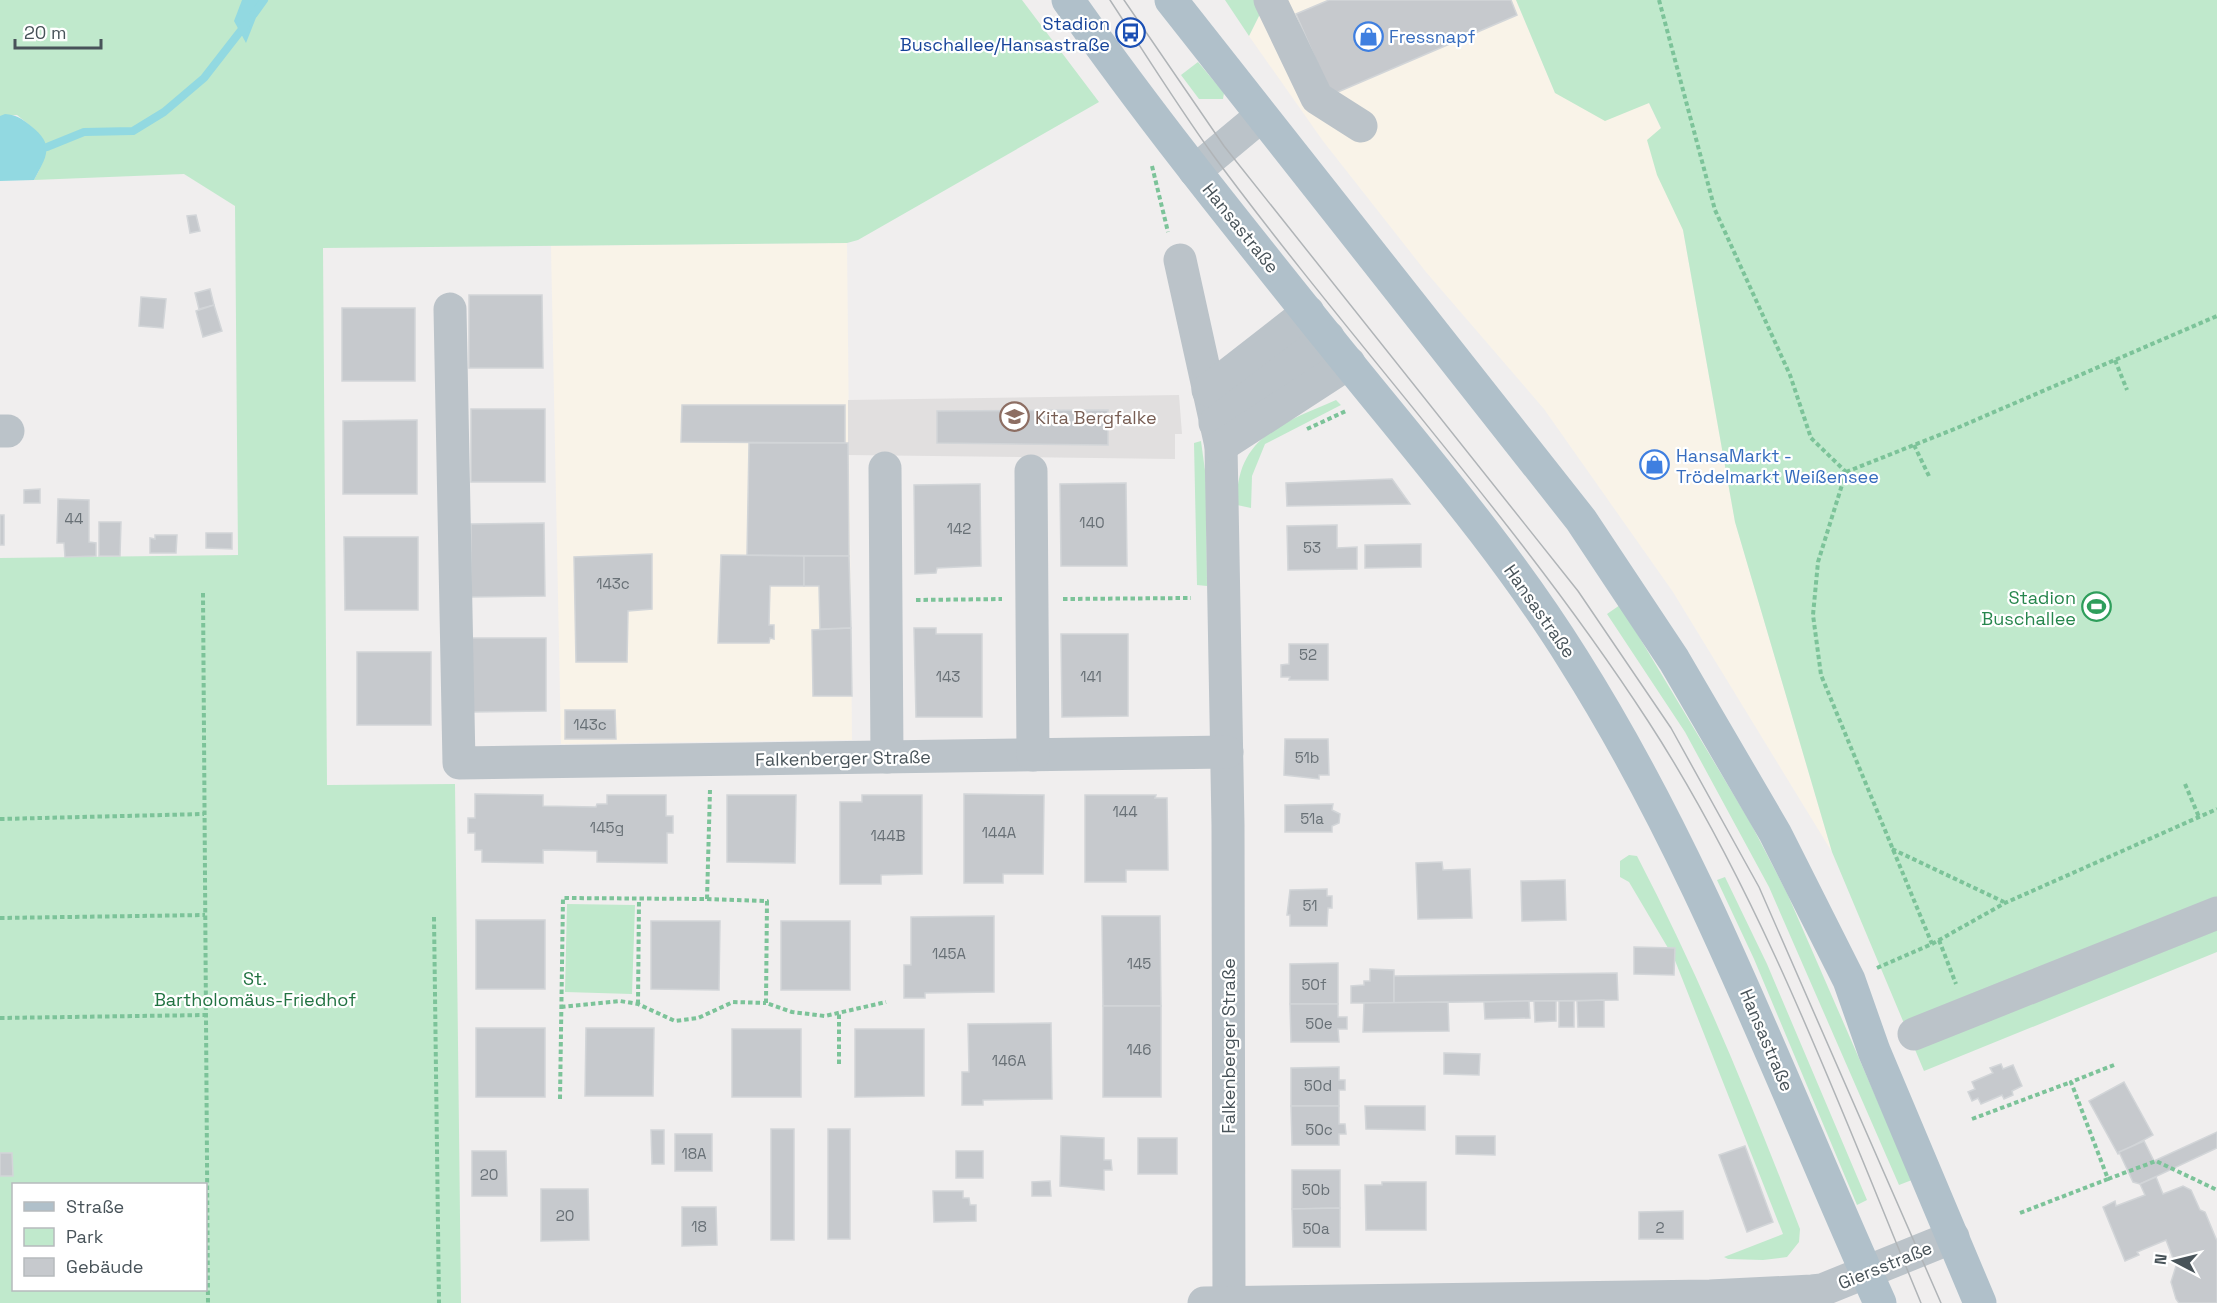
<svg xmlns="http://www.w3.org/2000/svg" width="2217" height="1303" font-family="'Space Grotesk',sans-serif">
  <rect width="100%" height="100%" fill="#f0eeee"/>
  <!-- commercial -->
  <g fill="#f9f3e8">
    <polygon points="1267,0 1516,0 1555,93 1649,103 1674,157 1683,230 1735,522 1832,852 1673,592 1544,409 1426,272 1323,141 1249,36"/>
    <polygon points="847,243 852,740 561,744 551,246"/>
  </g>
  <!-- education -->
  <polygon fill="#e1dfdf" points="1179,395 1182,434 1175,434 1175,459 848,455 848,400"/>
  <!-- green -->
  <g fill="#c0e9cc" fill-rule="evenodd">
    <path d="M0 0H1022L1099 102 858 240 847 243 323 248 327 785 455 784 461 1303H0V558L238 555 235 206 184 174 34 180C54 143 47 139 17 115L0 116ZM14 1184H206V1290H14Z"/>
    <polygon points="1225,0 1267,0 1249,36"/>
    <polygon points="1516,0 2217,0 2217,952 1924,1071 1832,852 1735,522 1683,230 1657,175 1647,140 1661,128 1649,103 1605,121 1555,93"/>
    <polygon points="1198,62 1224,93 1223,99 1199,99 1181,75"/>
    <path d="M1336 400 1341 405 1265 444 1252 476 1251 508 1237 505C1235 436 1284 423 1336 400Z"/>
    <polygon points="1201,441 1206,478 1207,586 1197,585 1194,443"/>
    <polygon points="1620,605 1750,822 1787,893 1912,1180 1899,1185 1769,887 1685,732 1607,614"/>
    <path d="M1629 855 1637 856C1700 977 1751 1102 1800 1229L1799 1242 1787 1257 1763 1260 1728 1259 1724 1257 1783 1234 1674 958 1675 948H1668L1629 882 1620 877V861Z"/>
    <polygon points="1725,877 1767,964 1867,1200 1857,1205 1754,959 1717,880"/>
    <polygon points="567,904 635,905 632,994 565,992"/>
  </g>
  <!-- water -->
  <g fill="#92d9e1">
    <polygon points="242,0 263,0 246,43 234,21"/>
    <path d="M5 114C17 115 21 118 31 126 55 145 47 156 34 180L0 181V116Z"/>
  </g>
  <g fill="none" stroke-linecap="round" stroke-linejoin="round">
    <!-- stream -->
    <g stroke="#92d9e1" stroke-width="8">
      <polyline points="254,14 264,0"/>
      <polyline points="47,147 84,132 133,131 164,112 204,78 246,24"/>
    </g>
  </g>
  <!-- building -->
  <g fill="#c6c9cd" stroke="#d2d5d8" stroke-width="1.5">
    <polygon points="1329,0 1511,0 1517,15 1331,95 1296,14"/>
    <polygon points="196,215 200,231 190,233 187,216"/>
    <polygon points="210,289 214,305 199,309 195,293"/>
    <polygon points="469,295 542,295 543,368 469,368"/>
    <polygon points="141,297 166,299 163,328 139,326"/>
    <polygon points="214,305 222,331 203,337 196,311"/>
    <rect x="342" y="308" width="73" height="73"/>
    <polygon points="682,405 845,405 845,443 681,442"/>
    <rect x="471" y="409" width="74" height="73"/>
    <polygon points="1108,410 1108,445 937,443 937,411"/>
    <polygon points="417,420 417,494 343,494 343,421"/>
    <polygon points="749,443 848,443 849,556 747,555"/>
    <polygon points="1392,479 1410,504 1287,506 1286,483"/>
    <polygon points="1126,483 1127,566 1061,566 1060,484"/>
    <polygon points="980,484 981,566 937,568 936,573 915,574 914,485"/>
    <polygon points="40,489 40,503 24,503 24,490"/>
    <polygon points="58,499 89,500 89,542 96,543 96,556 65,557 64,543 57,543"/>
    <rect x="0" y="515" width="4" height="30"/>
    <polygon points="99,522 121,522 120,556 99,556"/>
    <polygon points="544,523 545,596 471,597 471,524"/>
    <polygon points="1337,525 1337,548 1357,547 1357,569 1288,570 1287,526"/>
    <polygon points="206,533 232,533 232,549 206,548"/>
    <polygon points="155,535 177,535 176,553 150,553 150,538 155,539"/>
    <polygon points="344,537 418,537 418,610 345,610"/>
    <polygon points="1421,544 1421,567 1365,568 1365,545"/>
    <polygon points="652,554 652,609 628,611 627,662 576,662 574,557"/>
    <polygon points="721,555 804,556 804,586 770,586 769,625 774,625 774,639 770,638 769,643 718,643"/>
    <polygon points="804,556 849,556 851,628 820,629 819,586 804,586"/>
    <polygon points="851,628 852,696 813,696 812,630"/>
    <polygon points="914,628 936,628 936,634 982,634 982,717 916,717"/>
    <polygon points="1061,634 1128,634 1128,716 1062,717"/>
    <polygon points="472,638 546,638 546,711 472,712"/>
    <polygon points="1289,644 1328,644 1328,680 1289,680 1290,677 1281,677 1281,665 1289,664"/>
    <rect x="357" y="652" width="74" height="73"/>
    <polygon points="565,710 615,710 616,739 565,739"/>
    <polygon points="1285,739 1328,739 1329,775 1319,775 1319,779 1284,775"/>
    <polygon points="475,794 543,795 543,806 596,807 597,804 607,804 607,795 666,795 666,816 673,816 673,833 667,833 667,863 597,862 597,851 543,850 543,863 482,862 482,850 475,850 475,833 468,833 468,818 475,818"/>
    <polygon points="964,794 1044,795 1043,874 1003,874 1003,883 964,883"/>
    <polygon points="727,795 796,795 795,863 727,862"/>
    <polygon points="862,795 922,795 922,874 881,875 881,884 840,884 840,802 862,802"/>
    <polygon points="1085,795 1156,795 1155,798 1167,798 1168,870 1126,870 1126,882 1085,882"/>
    <polygon points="1333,804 1332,810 1340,814 1339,823 1332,826 1332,832 1285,832 1285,805"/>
    <polygon points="1442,862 1443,870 1470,869 1472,918 1418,919 1416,863"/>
    <polygon points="1565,880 1566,920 1522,921 1521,881"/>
    <polygon points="1327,889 1327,896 1332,896 1332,908 1328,908 1327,926 1290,926 1290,915 1287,915 1290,890"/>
    <polygon points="994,916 994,992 925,993 925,998 904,998 904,965 911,965 911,917"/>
    <polygon points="1102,916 1160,916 1161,1006 1103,1006"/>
    <rect x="476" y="920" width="69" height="69"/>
    <polygon points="651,921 720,921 719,990 651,989"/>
    <rect x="781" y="921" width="69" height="69"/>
    <polygon points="1634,947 1675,948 1674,975 1634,974"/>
    <polygon points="1338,963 1338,1004 1290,1004 1290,964"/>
    <polygon points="1370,969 1394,970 1394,1003 1351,1003 1351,986 1364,985 1364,981 1370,981"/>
    <polygon points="1617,973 1618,1000 1394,1003 1394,976"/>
    <polygon points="1604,1000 1604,1027 1578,1027 1577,1001"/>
    <polygon points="1529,1001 1530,1018 1485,1019 1484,1002"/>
    <polygon points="1534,1001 1556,1001 1556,1021 1535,1022"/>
    <rect x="1559" y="1001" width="15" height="26"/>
    <polygon points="1448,1002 1449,1031 1363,1032 1364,1003"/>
    <polygon points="1290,1004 1338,1004 1338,1017 1347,1017 1347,1029 1338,1029 1339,1042 1291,1042"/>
    <rect x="1103" y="1006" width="58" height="91"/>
    <polygon points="1051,1023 1052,1099 983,1100 983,1105 962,1105 962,1072 969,1072 968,1024"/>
    <rect x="476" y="1028" width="69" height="69"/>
    <polygon points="586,1028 654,1028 653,1096 585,1096"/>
    <rect x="732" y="1029" width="69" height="68"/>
    <polygon points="855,1029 924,1029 924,1096 855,1097"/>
    <polygon points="1444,1053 1480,1054 1479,1075 1444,1074"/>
    <polygon points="2001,1064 2003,1069 2013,1065 2022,1086 2012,1091 2013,1095 2004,1099 2002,1095 1981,1104 1978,1098 1972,1101 1968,1092 1975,1089 1972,1082 1993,1073 1990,1068"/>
    <polygon points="1339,1067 1339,1080 1345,1080 1345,1090 1339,1090 1339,1106 1291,1106 1291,1068"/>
    <polygon points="2124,1082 2153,1135 2118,1154 2089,1101"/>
    <polygon points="1291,1106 1339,1106 1339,1124 1345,1124 1346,1134 1339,1134 1339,1145 1292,1145"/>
    <polygon points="1365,1106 1425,1106 1425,1130 1366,1129"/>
    <rect x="771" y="1129" width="23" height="111"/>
    <rect x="828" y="1129" width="22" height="110"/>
    <polygon points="651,1130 664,1130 664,1164 652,1164"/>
    <polygon points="2217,1132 2217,1148 2140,1184 2133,1182 2119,1152 2144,1141 2154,1161"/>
    <rect x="675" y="1134" width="37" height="37"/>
    <polygon points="1061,1136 1104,1138 1104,1160 1111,1160 1112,1170 1104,1170 1104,1190 1060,1186"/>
    <polygon points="1456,1136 1495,1136 1495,1155 1456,1154"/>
    <rect x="1138" y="1138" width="39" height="36"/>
    <polygon points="1745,1146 1773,1222 1747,1232 1719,1155"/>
    <polygon points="472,1151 506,1151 507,1196 472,1196"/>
    <rect x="956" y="1151" width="27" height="27"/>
    <polygon points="0,1153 12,1153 13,1176 0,1176"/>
    <polygon points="1292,1170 1340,1170 1340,1208 1292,1209"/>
    <polygon points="2156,1177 2163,1194 2183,1186 2191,1190 2200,1210 2205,1212 2217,1241 2217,1303 2179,1303 2176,1299 2171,1282 2176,1266 2166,1240 2137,1252 2139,1255 2125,1261 2103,1207 2115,1201 2116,1206 2145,1195 2140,1184"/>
    <polygon points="1050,1181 1051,1196 1032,1196 1032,1182"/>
    <polygon points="1382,1182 1426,1182 1426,1230 1366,1230 1365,1185 1382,1185"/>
    <polygon points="541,1189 588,1189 589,1240 541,1241"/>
    <polygon points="933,1191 963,1191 963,1198 969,1198 970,1205 976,1205 976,1221 934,1222"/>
    <polygon points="682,1207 716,1207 717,1245 682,1246"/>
    <polygon points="1340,1208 1340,1247 1293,1247 1292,1209"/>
    <polygon points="1683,1211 1683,1239 1639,1239 1639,1212"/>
  </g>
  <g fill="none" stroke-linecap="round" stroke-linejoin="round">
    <!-- path -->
    <g stroke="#7cc399" stroke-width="4" stroke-dasharray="4.5 3" stroke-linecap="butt">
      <polyline points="1659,0 1715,210 1790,375 1811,438 1846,472"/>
      <polyline points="1152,166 1168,232"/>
      <polyline points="2115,360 2127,390"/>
      <polyline points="1307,429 1346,411"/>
      <polyline points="1914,445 1929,476"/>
      <polyline points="1846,472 1818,562 1813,615 1821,675 1932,944"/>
      <polyline points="1846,472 1957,428 2217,316"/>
      <polyline points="203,593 208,1303"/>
      <polyline points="1063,599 1191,598"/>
      <polyline points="916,600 1002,599"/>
      <polyline points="2185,784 2199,817"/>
      <polyline points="0,819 204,814"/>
      <polyline points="1892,849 2004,902"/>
      <polyline points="707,899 767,901 766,1003 792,1012 825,1016 886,1002"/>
      <polyline points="434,917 439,1303"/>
      <polyline points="0,918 205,915"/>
      <polyline points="1939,940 1956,984"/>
      <polyline points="1877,968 1932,944 2005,903 2217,809"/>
      <polyline points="638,1004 639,899"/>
      <polyline points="561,1007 620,1001 638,1004 675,1021 698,1018 733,1002 766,1003"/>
      <polyline points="0,1018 206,1015"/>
      <polyline points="839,1064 839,1013"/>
      <polyline points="560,1099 563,898 707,899 710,790"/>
      <polyline points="1972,1119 2071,1082"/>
      <polyline points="2108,1179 2156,1161 2217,1190"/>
      <polyline points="2020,1213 2108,1179 2071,1082 2114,1065"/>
    </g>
    <!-- minor -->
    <g stroke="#bbc3c9" stroke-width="33">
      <polyline points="1270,0 1317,98 1361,126"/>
      <polyline points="1195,171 1261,116"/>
      <polyline points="1180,260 1221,446 1228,825 1229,1303"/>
      <polyline points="450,309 459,763 1227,752"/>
      <polyline points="1208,390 1308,312"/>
      <polyline points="1215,423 1328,337"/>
      <polyline points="0,431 8,431"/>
      <polyline points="1221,446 1349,363"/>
      <polyline points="885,468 887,757"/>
      <polyline points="1031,471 1033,755"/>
      <polyline points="1914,1034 2217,913"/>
      <polyline points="1204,1303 1710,1296 1812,1291 1822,1290 1953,1237"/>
    </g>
    <!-- major -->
    <g stroke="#b0c0ca" stroke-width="33">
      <path d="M1068 0C1150 117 1239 227 1328 338 1412 443 1502 545 1573 659 1701 861 1782 1086 1880 1303"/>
      <polyline points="1171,0 1581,520 1674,660 1775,833 1849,980 1874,1051 1980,1303"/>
    </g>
    <!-- tram -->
    <g stroke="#b0b4b7" stroke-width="1.5">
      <path d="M1110 0C1144 52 1177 105 1213 155 1354 346 1518 521 1648 721 1763 898 1840 1108 1921 1303"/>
      <polyline points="1124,0 1224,146 1578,591 1671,728 1759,887 1941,1303"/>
    </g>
  </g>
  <!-- icons -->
  <defs>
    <symbol id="bus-ring" viewBox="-11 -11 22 22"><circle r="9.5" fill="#fff" stroke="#1a4fb4" stroke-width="1.5"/><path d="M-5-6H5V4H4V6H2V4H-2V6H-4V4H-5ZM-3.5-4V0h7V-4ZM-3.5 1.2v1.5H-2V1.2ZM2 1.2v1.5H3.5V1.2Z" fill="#1a4fb4"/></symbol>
    <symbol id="shop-ring" viewBox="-11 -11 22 22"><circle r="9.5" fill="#fff" stroke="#3f7fe0" stroke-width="1.5"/><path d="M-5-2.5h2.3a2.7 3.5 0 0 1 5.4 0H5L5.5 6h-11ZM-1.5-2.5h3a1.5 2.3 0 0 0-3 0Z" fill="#3f7fe0"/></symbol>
    <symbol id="school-ring" viewBox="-11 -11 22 22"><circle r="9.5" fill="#fff" stroke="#8d6e63" stroke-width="1.5"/><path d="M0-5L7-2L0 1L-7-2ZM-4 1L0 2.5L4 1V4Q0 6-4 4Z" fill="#8d6e63"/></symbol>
    <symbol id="stadium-ring" viewBox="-11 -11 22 22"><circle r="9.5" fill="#fff" stroke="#2e9e5b" stroke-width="1.5"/><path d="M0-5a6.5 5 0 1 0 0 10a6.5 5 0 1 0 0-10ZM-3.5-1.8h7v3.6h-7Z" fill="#2e9e5b"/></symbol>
  </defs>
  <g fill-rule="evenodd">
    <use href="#bus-ring" x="1114" y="16" width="33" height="33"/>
    <use href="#shop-ring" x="1352" y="20" width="33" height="33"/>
    <use href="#school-ring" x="998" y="400" width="33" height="33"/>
    <use href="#shop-ring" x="1638" y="448" width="33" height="33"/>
    <use href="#stadium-ring" x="2080" y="590" width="33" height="33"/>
  </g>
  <g text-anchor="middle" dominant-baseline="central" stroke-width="4.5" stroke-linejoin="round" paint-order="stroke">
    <!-- number labels -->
    <g font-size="15" fill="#687076">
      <text x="74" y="518">44</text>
      <text x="1092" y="522">140</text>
      <text x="959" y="528">142</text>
      <text x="1312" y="547">53</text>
      <text x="613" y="583">143c</text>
      <text x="1308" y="654">52</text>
      <text x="948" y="676">143</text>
      <text x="1091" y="676">141</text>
      <text x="590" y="724">143c</text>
      <text x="1307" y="757">51b</text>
      <text x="1125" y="811">144</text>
      <text x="1312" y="818">51a</text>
      <text x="607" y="827">145g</text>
      <text x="999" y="832">144A</text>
      <text x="888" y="835">144B</text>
      <text x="1310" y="905">51</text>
      <text x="949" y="953">145A</text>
      <text x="1139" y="963">145</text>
      <text x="1314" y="984">50f</text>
      <text x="1319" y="1023">50e</text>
      <text x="1139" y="1049">146</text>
      <text x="1009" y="1060">146A</text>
      <text x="1318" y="1085">50d</text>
      <text x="1319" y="1129">50c</text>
      <text x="694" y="1153">18A</text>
      <text x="489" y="1174">20</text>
      <text x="1316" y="1189">50b</text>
      <text x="565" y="1215">20</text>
      <text x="699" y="1226">18</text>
      <text x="1660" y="1227">2</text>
      <text x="1316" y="1228">50a</text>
    </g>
    <!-- transit labels -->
    <g font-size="18" fill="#164399" stroke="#fff" text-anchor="end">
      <text x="1110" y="23">Stadion<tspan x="1110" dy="21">Buschallee/Hansastraße</tspan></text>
    </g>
    <!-- shop labels -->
    <g font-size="18" fill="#366cbe" stroke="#fff" text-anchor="start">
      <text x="1389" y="36">Fressnapf</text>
      <text x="1676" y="455">HansaMarkt -<tspan x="1676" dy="21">Trödelmarkt Weißensee</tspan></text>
    </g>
    <!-- street labels -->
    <g font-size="18" fill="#485359" stroke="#fff">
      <text transform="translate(1241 228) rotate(51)">Hansastraße</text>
      <text transform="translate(1540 611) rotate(55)">Hansastraße</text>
      <text transform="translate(843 758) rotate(-1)">Falkenberger Straße</text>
      <text transform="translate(1767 1040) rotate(67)">Hansastraße</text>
      <text transform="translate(1228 1046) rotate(-90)">Falkenberger Straße</text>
      <text transform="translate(1885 1265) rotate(-22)">Giersstraße</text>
    </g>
    <!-- education labels -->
    <g font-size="18" fill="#785e54" stroke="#fff" text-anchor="start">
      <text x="1035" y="417">Kita Bergfalke</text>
    </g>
    <!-- leisure labels -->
    <g font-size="18" fill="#27864d" stroke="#fff" text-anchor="end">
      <text x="2076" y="597">Stadion<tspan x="2076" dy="21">Buschallee</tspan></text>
    </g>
    <!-- park labels -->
    <g font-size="18" fill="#217241" stroke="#fff">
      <text x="255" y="978">St.<tspan x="255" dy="21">Bartholomäus-Friedhof</tspan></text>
    </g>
  </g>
  <!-- legend -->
  <rect x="12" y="1183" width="195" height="108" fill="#ffffff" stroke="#b6babd" stroke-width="1.5"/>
  <rect x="24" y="1202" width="30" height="9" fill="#b0c0ca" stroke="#b6babd" stroke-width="1.5"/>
  <text x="66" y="1213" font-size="18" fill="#485359">Straße</text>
  <rect x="24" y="1228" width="30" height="18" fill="#c0e9cc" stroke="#b6babd" stroke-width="1.5"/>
  <text x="66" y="1243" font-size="18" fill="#485359">Park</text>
  <rect x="24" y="1258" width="30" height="18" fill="#c6c9cd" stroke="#b6babd" stroke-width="1.5"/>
  <text x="66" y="1273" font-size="18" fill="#485359">Gebäude</text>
  <!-- north arrow -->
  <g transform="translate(2175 1261) rotate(277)" stroke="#ffffff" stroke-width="4.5" paint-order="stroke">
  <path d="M0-4.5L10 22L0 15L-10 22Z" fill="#485359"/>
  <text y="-9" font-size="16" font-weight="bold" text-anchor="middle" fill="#485359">N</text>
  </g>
  <!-- scale -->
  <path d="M15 39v9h86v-9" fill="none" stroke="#485359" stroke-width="3"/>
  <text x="24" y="39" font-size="18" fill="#485359" stroke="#ffffff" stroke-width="4.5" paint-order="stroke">20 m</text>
</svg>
